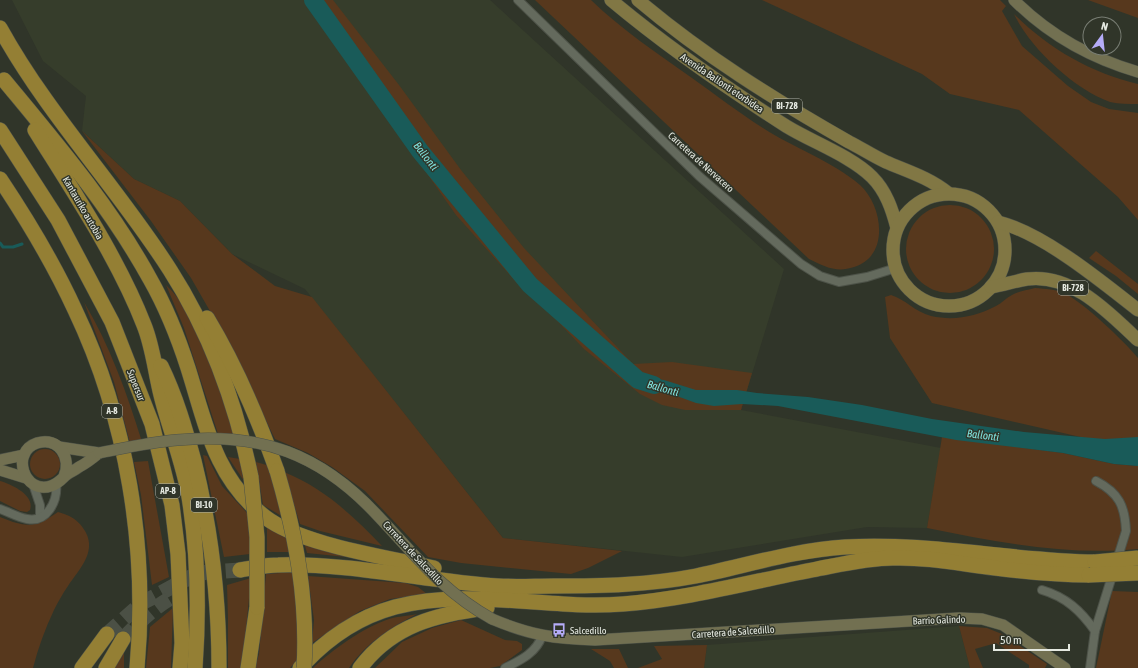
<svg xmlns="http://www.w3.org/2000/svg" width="1138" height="668" font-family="'Asap Condensed',sans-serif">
  <rect width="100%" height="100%" fill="#303529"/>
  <!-- built -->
  <g fill="#363d2b">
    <polygon points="12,0 490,0 784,269 741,410 941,448 927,528 867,527 682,557 503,538 305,289 232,254 180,201 134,179 82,131 86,96 43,61"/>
    <polygon points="959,626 970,668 704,668 707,645"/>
  </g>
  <!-- green -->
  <g fill="#57381d">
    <polygon points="305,0 333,0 399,85 461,170 524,248 633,364 672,362 752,373 741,410 685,410 662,405 640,394 584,349 522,284 516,282 456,215"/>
    <path d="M535 0H591C622 30 657 53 692 78 715 94 739 113 763 128 794 148 832 161 860 185 883 206 890 256 854 267 837 273 825 267 809 259Z"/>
    <polygon points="762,0 1000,0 1006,6 1002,11 1022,46 1068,86 1091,102 1109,109 1138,113 1138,220 1118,197 1019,110 950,94 922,74"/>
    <polygon points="1088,0 1138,0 1138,18"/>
    <path d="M1014 14C1048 48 1091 73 1138 84V104C1129 104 1119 104 1110 102 1074 89 1030 48 1014 14Z"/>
    <polygon points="82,131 134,179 180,201 232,254 275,286 312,297 503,538 622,551 588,568 571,574 461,563 428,557 365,491 332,467 308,453 275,439 222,332 191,278 151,221"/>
    <circle cx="950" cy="249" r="44"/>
    <polygon points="1096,251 1138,284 1138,294 1116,276 1089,258"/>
    <path d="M166 285C201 317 222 392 237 437H219L184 328Z"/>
    <path d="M1035 288C1045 289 1057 289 1066 294 1086 305 1123 340 1138 358V443L1085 438 932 403 890 338 885 297 891 295C905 299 915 312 931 316 954 321 975 317 996 306 1002 303 1006 298 1012 295 1019 291 1027 290 1035 288Z"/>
    <path d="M84 302C110 346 127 393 142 442L130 443 114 382Z"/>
    <path d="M942 437 1063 453 1114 464 1138 466V549C1067 556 997 542 927 528Z"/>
    <circle cx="45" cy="464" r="15"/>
    <polygon points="203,455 207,456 222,486 248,514 250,554 224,557"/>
    <polygon points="228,457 240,459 244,481"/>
    <polygon points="148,461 169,577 152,585 141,495 134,462"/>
    <polygon points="256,462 270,466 285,518 263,505"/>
    <path d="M284 472C324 488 353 516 382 546L320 531 300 524Z"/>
    <path d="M0 481C11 484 35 495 30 510L27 512 20 511 0 501Z"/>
    <path d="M58 512C69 515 77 519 83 528 99 550 80 568 68 586 63 593 58 602 54 610 45 629 38 648 33 668H0V517C27 528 35 528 58 512Z"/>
    <polygon points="267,524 290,539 291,552 267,552"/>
    <polygon points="304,542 365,559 307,553"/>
    <polygon points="295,572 299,658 290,668 255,668 259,654 266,574"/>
    <polygon points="308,576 405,583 418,587 427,594 390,599 360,611 312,643 314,620"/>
    <polygon points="251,578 244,650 241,668 228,668 228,619 227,585"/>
    <polygon points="1112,591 1138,592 1138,668 1096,668"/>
    <polygon points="173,608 171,668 146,668 150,627"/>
    <path d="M417 614C390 628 366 643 349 668H313C332 650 364 627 389 619 398 616 408 616 417 614Z"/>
    <polygon points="461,620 505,640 517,641 522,644 522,650 500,666 490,668 375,668 402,642 432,628"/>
    <polygon points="959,626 987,628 1002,634 1047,664 1045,668 1029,668 1029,665 996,643 975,649 983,668 970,668"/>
    <polygon points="707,645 704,668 638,668 662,659 654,646"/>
    <polygon points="591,649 619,649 628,668 614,668 610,661"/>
    <polygon points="124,651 124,668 113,668"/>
  </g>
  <!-- water -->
  <polygon fill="#195b59" points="633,376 664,380 696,390 737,390 757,393 808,397 862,405 932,419 1024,432 1105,439 1138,437 1138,466 1114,464 1063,453 956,440 778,406 742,404 714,406 696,403 652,387"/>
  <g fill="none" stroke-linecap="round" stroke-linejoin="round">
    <!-- stream -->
    <polyline stroke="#195b59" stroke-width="3" points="0,243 3,247 13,247 22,244"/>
    <!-- river -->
    <polyline stroke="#195b59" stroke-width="18" points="313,0 420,151 530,285 638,380 654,385"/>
    <!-- highway-tunnel -->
    <g stroke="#4b5045" stroke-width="15" stroke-dasharray="15 8" stroke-linecap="butt">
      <polyline points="107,634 142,603 198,573 240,570"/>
      <path d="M123 639C139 622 155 606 176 595"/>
    </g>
    <defs>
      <g id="street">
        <polyline points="518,0 699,176 801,264 820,276 839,282 867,277 896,268"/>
        <polyline points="33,484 40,505 40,516"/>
        <path d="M0 509C9 512 17 517 27 519 47 523 58 501 56 484"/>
        <path d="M1042 590C1066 597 1081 611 1095 631L1090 668"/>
        <path d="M1095 631 1126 531C1125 506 1119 493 1096 481"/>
        <path d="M505 668C521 660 536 653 542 636"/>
      </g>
      <g id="secondary">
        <path d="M1014 0C1050 36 1090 58 1138 72"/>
        <polyline points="59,447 99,453"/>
        <polyline points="0,460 24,455"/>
        <polyline points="0,470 26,478"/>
        <path d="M64 476C72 459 59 436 37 443 10 452 24 495 51 486 57 484 60 481 64 477 68 473 74 471 79 467 87 463 93 458 99 453"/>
        <path d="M492 619C530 635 555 639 595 640L959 618 982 619 1003 625 1065 668"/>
      </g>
      <g id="primary">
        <path d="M611 0C666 46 725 87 786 126 812 142 851 156 872 177 886 191 892 209 897 228"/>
        <path d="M638 0C703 55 775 100 849 142 861 148 873 156 886 162 907 171 930 178 948 193"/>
        <circle cx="949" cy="250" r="56"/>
        <path d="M998 222C1043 233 1101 281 1138 310"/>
        <path d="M991 287C1003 285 1015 281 1027 279 1072 273 1108 312 1138 340"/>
      </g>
      <g id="highway">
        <path d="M0 28C48 115 117 187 170 270 211 334 236 404 251 477"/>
        <path d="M4 80C56 143 110 206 150 279 166 307 178 337 188 368 206 425 215 478 265 517 301 545 387 557 434 568"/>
        <polyline points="0,130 58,220 112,322 152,424 172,505 178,554 182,643 180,668"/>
        <path d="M35 130C73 191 118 258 144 325 153 347 155 371 161 395 169 428 184 464 189 497 198 552 199 612 195 668"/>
        <path d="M0 179C28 221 54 264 75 310 127 419 148 548 137 668"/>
        <path d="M207 318C236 366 258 418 277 471"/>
        <path d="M161 366C176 397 185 428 194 461 211 529 219 598 219 668"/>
        <path d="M240 570C252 568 265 565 278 565 352 563 425 581 498 586 516 587 535 586 554 586 602 586 649 585 696 576 745 566 795 550 845 547 929 542 1011 561 1095 562"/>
        <polyline points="82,668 107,634"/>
        <polyline points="106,668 123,639"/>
        <polyline points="248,668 257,607"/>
        <path d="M300 668C325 640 358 617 395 607 470 587 547 610 623 604 687 599 750 582 812 570 839 565 866 558 893 558 928 557 961 564 995 568 1026 572 1057 575 1089 575"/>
        <path d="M360 668C392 625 437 614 487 608"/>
      </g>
    </defs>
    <!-- street casing -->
    <use href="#street" stroke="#4d5248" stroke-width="10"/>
    <!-- secondary casing -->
    <use href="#secondary" stroke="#4d5248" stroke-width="12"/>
    <!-- primary casing -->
    <use href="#primary" stroke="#4d5248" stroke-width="14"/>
    <!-- highway casing -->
    <use href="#highway" stroke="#4d5248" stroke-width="16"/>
    <!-- street -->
    <use href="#street" stroke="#646a5d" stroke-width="8"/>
    <!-- secondary -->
    <use href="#secondary" stroke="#727051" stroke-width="11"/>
    <!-- primary -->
    <use href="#primary" stroke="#817744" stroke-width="13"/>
    <!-- highway -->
    <use href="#highway" stroke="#947f34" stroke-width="15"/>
    <defs>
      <path id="secondary-bridge" d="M99 453C125 448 151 442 177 440 261 432 321 454 378 516 416 556 442 591 492 619"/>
      <g id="highway-bridge">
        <path d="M277 471C296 536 308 600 304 668"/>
        <polyline points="251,477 257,537 257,607"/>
        <polyline points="1095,562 1138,558"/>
        <polyline points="1089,575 1138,573"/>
      </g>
    </defs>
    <!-- secondary-bridge casing -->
    <use href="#secondary-bridge" stroke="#4d5248" stroke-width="12" stroke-linecap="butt"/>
    <!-- highway-bridge casing -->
    <use href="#highway-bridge" stroke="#4d5248" stroke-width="16" stroke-linecap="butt"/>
    <!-- secondary-bridge -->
    <use href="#secondary-bridge" stroke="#727051" stroke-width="11"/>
    <!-- highway-bridge -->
    <use href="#highway-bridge" stroke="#947f34" stroke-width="15"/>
  </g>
  <!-- icons -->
  <defs>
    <symbol id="bus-bare" viewBox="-9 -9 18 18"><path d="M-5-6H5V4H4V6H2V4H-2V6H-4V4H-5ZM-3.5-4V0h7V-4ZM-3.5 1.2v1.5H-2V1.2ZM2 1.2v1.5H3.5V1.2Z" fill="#b5acf8" stroke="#303529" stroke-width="2.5" paint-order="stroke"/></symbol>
  </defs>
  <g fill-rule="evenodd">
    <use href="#bus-bare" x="549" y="620" width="20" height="20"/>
  </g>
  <g text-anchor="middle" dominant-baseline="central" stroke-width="3" stroke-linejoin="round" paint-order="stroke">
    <!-- shield labels -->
    <g fill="#303529" stroke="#afb3aa" stroke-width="1">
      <rect x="772" y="99" width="30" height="14" rx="3"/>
      <rect x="1058" y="281" width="30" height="14" rx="3"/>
      <rect x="102" y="404" width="20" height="14" rx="3"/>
      <rect x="156" y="484" width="24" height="14" rx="3"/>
      <rect x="191" y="498" width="26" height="14" rx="3"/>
    </g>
    <g font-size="9" font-weight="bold" fill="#e5e9e1">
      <text x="787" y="106">BI-728</text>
      <text x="1073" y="288">BI-728</text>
      <text x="112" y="411">A-8</text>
      <text x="168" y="491">AP-8</text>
      <text x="204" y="505">BI-10</text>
    </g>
    <!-- street labels -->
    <g font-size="10" fill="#e5e9e1" stroke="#303529">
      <text transform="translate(722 83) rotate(34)">Avenida Ballonti etorbidea</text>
      <text transform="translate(701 162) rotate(42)">Carretera de Nervacero</text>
      <text transform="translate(83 208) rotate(60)">Kantauriko autobia</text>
      <text transform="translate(136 385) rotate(68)">Supersur</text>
      <text transform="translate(413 553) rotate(47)">Carretera de Salcedillo</text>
      <text transform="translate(939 620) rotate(-2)">Barrio Galindo</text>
      <text transform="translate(733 632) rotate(-4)">Carretera de Salcedillo</text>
    </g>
    <!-- poi labels -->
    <g font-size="10" fill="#e5e9e1" stroke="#303529" text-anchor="start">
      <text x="570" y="630">Salcedillo</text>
    </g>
    <!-- water labels -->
    <g font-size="11" font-style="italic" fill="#81e5e0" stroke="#303529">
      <text transform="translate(426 156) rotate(52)">Ballonti</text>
      <text transform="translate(663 388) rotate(16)">Ballonti</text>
      <text transform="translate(983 435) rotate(7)">Ballonti</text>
    </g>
  </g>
  <!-- north arrow -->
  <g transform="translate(1102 36) rotate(15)"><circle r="19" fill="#303529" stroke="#787d73"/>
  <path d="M0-3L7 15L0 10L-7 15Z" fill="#b5acf8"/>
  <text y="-6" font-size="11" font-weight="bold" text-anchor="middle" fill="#e5e9e1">N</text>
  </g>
  <!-- scale -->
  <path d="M994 644v6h75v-6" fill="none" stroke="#e5e9e1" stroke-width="2"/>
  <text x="1000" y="644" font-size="12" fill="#e5e9e1" stroke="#303529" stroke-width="3" paint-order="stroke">50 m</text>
</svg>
